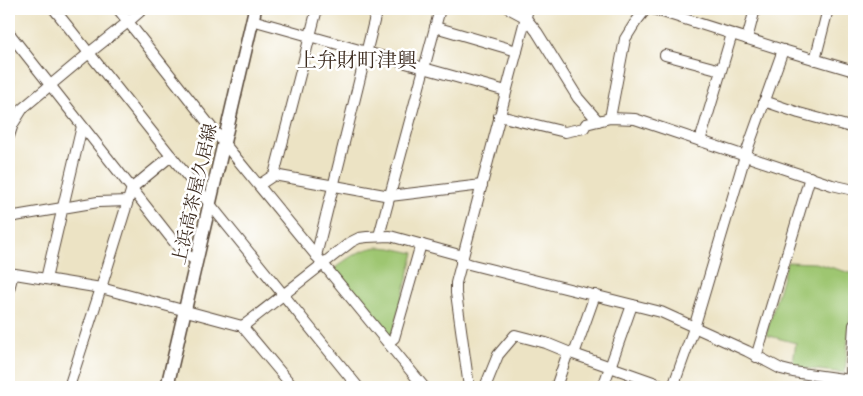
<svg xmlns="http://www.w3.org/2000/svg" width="863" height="396" font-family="'Gentium Book Plus','Noto Serif JP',serif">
  <rect width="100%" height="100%" fill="#fff"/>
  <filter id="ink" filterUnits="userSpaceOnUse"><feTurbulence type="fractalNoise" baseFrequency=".02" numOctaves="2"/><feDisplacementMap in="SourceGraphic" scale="10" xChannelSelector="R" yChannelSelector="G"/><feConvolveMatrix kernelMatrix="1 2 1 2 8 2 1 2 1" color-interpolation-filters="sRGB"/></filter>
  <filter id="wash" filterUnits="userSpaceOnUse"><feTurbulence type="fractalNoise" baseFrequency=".0096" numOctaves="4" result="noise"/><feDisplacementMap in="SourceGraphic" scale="20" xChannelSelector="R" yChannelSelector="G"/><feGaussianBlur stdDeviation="1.12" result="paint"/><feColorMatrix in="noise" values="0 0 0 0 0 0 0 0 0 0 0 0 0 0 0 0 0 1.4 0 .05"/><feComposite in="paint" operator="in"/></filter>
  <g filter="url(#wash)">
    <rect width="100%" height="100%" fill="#ece3c4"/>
    <!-- green -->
    <g fill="#9ec671" stroke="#6c7848">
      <path d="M378 247 391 248 414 253 392 335 388 336 334 271 335 268C348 258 360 249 378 247Z"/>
      <polygon points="787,262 816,263 854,274 845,373 792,367 796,343 766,335"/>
    </g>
  </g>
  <g filter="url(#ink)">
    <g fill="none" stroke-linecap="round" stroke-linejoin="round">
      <defs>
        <g id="minor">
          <polyline points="54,9 171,156 358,387"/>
          <polyline points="118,9 223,142 424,387"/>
          <polyline points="510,9 525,17 537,32 578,98 598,121"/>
          <polyline points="653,9 783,50 854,71"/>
          <polyline points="252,20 506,91"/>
          <polyline points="435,27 517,51"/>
          <polyline points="9,33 182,252 197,261"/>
          <polyline points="747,39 755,9"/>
          <polyline points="665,55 717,69 720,72"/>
          <polyline points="815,60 828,9"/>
          <polyline points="764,101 799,113 854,128"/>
          <polyline points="499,116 565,132 584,128 586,124 610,118 635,119 832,185 854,190"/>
          <polyline points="610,118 625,39 635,23 646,9"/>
          <polyline points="9,136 13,124 23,108 89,53 128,22 143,9"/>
          <polyline points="700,141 732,34"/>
          <polyline points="274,175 390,196 482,185"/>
          <polyline points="259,185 274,175 317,9"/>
          <polyline points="9,217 98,202 128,201"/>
          <polyline points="379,236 440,9"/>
          <polyline points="316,256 377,9"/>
          <polyline points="461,261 469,264 661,312 747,351 781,369 793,372 850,380"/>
          <polyline points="9,273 101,288 242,326 293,387"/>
          <polyline points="46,279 82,126"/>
          <polyline points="9,289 13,274"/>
          <polyline points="242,326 247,323 351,242 359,238 367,237 390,236 463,256"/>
          <polyline points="388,343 394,338 421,244"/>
          <polyline points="574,354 595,295"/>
          <polyline points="756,357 810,177"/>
          <polyline points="69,387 101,288 132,188 171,156"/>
          <polyline points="469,387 456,293 456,283 528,9"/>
          <polyline points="485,387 498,355 515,335 546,343 568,352"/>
          <polyline points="556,387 568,352 667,387"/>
          <polyline points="603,387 632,305"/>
          <polyline points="673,387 694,328 745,156 783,50"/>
          <polyline points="850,387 854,325"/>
        </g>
        <polyline id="major" points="167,387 255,9"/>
      </defs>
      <!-- minor casing -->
      <use href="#minor" stroke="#564637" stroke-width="12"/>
      <!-- major casing -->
      <use href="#major" stroke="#564637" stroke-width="15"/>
      <!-- minor -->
      <use href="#minor" stroke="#fff" stroke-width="10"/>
      <!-- major -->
      <use href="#major" stroke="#fff" stroke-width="12"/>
    </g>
  </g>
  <g text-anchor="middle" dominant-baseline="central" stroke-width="5" stroke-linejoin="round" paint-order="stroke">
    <!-- street labels -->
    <g font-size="18" fill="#3b2a1e" stroke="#fff">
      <text transform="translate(194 194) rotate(-77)">上浜高茶屋久居線</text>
    </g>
    <!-- quarter labels -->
    <g font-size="20" fill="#3b2a1e" stroke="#fff">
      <text x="357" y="59">上弁財町津興</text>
    </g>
  </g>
  <!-- margin -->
  <rect width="863" height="396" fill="none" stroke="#fff" stroke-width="30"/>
</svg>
